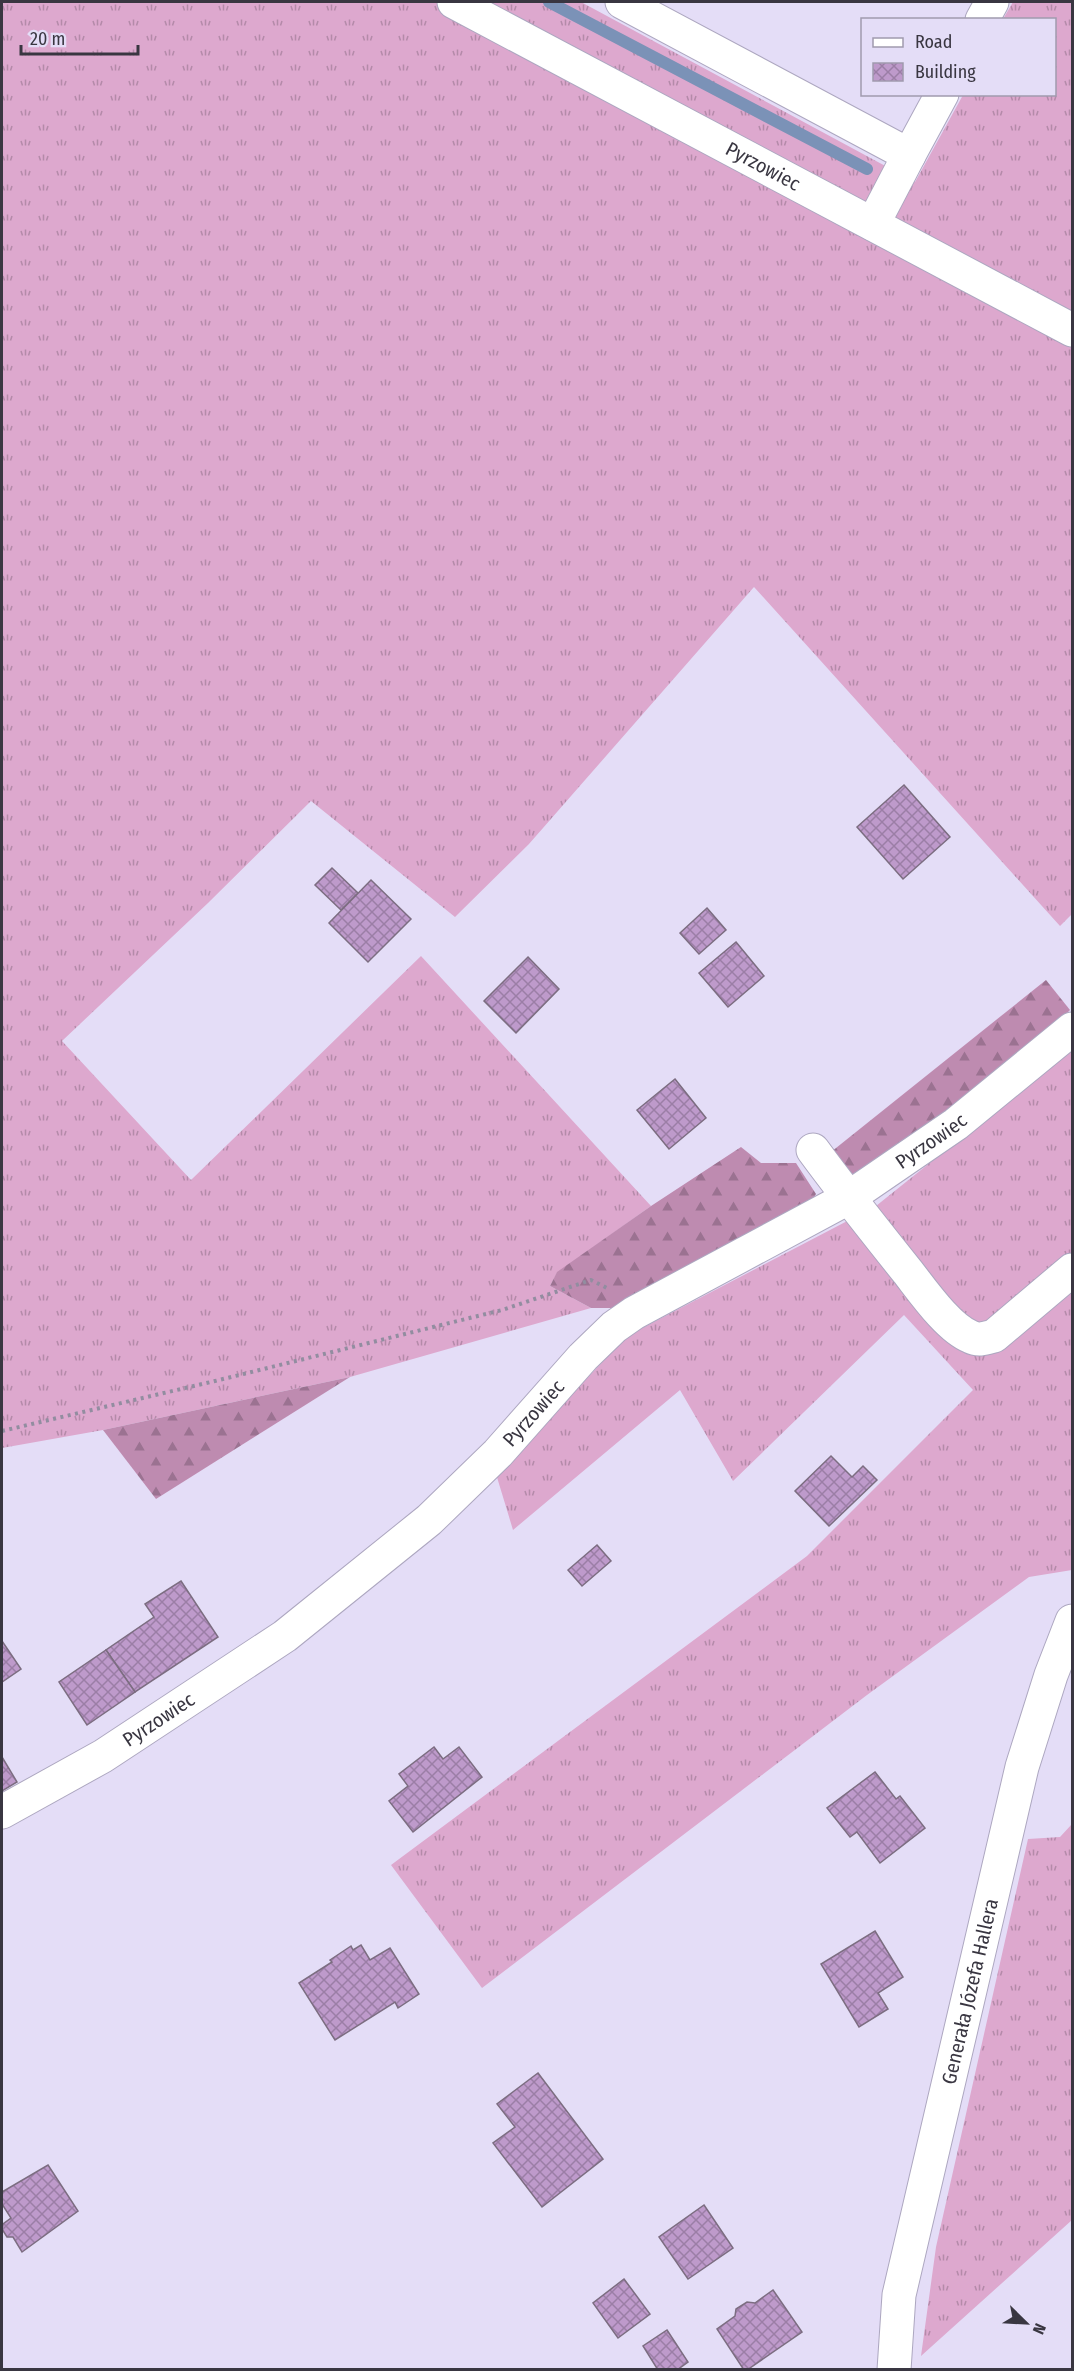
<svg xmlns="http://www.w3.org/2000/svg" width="1074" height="2371" font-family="'Fira Sans Condensed',sans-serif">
  <defs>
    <pattern id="grass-tufts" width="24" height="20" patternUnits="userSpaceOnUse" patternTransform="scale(1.5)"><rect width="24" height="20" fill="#dda8ce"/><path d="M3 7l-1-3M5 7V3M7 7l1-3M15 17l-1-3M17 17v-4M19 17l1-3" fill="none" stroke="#b48aa9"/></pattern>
    <pattern id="forest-firs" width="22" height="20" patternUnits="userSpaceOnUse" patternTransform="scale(1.5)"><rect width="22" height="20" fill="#be8bb0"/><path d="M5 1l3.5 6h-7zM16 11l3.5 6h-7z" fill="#9b7291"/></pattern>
    <pattern id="building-cross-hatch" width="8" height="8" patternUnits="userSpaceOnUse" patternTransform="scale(1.5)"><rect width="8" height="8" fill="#be9acb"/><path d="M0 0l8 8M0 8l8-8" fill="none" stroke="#9b7ea6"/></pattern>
  </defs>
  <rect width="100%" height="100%" fill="#e4ddf7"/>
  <!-- grass -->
  <g fill="url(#grass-tufts)">
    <polygon points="2,2 581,2 915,182 963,95 1054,94 1054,20 1003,19 1013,2 1072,2 1072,914 1060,926 754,587 529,844 455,917 311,801 208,903 62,1041 191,1180 421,956 651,1206 557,1273 550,1286 591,1308 350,1377 103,1430 2,1448"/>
    <polygon points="1072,1049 1072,1570 1029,1577 867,1695 482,1988 391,1865 807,1556 973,1390 904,1315 733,1481 680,1390 513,1530 496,1474 627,1336 876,1206"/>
    <polygon points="1072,1824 1072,2220 921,2356 936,2247 1028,1839 1060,1837"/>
  </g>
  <!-- forest -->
  <g fill="url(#forest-firs)">
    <polygon points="1046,980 1070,1010 1029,1052 862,1177 844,1171 831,1152"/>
    <polygon points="741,1147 761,1163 796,1163 816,1194 805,1211 615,1308 591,1308 550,1286 557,1272 651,1206"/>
    <polygon points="350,1377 156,1499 103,1430"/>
  </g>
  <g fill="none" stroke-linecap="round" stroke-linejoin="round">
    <!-- stream -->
    <polyline stroke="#7b92b7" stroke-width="12" points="549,2 867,169"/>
  </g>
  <!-- building -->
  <g fill="url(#building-cross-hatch)" stroke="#7c6d81" stroke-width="1.5">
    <polygon points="904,785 950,837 903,879 857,827"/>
    <polygon points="332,868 358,893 341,910 315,885"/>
    <polygon points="371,880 411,919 368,962 329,923"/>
    <polygon points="707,908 726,930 699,954 680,933"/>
    <polygon points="736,942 764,976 728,1007 699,973"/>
    <polygon points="528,957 559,989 516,1033 484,1001"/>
    <polygon points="675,1079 706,1118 669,1149 637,1110"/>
    <polygon points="831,1456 852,1477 863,1466 877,1480 829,1526 795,1491"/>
    <polygon points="597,1545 611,1561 582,1586 568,1570"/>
    <polygon points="181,1581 218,1637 135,1692 106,1650 154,1617 145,1604"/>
    <polygon points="2,1641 21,1669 2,1682"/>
    <polygon points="106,1650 135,1692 87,1725 59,1682"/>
    <polygon points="434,1747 443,1759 459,1747 482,1777 413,1832 389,1801 408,1786 399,1774"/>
    <polygon points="2,1757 17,1782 2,1791"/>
    <polygon points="875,1772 896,1799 900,1796 925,1828 880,1863 857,1832 850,1837 827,1808"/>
    <polygon points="875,1931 903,1977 878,1993 888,2009 859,2027 821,1964"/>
    <polygon points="361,1945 370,1960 390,1948 419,1994 398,2008 395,2002 335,2040 299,1983 332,1962 330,1960 351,1946 353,1950"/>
    <polygon points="538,2073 603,2159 542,2207 493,2143 515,2127 497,2104"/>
    <polygon points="48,2165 78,2211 22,2252 13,2237 7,2237 2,2229 3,2224 11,2218 2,2204 2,2192"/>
    <polygon points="704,2205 733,2248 688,2279 659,2237"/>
    <polygon points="624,2279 650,2314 618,2338 593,2303"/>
    <polygon points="773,2290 802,2332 747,2370 744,2370 717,2329 735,2316 736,2309 747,2302 755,2303"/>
    <polygon points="667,2330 688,2362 677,2370 658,2370 643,2346"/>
  </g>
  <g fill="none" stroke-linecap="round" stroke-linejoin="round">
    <defs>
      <g id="minor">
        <path id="s1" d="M454 2 1072 330"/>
        <polyline points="622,2 909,155 942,94"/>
        <polyline points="982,20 992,2"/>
        <polyline points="873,224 909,155"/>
        <path d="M813 1150C843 1191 875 1231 907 1271 922 1290 948 1328 971 1337 979 1341 986 1338 994 1336L1072 1270"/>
        <path id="s2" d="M2 1812 103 1756 285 1636 429 1520 498 1453 583 1357 614 1327 634 1313 848 1198 956 1124 1072 1029"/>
        <path id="s3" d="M894 2370 899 2295 1022 1767 1051 1675 1072 1621"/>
      </g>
    </defs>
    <!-- minor casing -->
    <use href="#minor" stroke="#ada7c0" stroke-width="35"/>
    <!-- path -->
    <polyline stroke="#928da0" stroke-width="4" stroke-dasharray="3 4.5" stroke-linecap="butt" points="2,1431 215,1381 502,1310 591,1280 607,1288"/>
    <!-- minor -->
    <use href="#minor" stroke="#fff" stroke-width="33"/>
  </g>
  <g text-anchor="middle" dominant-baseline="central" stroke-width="4.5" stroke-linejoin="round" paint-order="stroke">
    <!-- street labels -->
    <g font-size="20" fill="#393641" stroke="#e4ddf7">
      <text stroke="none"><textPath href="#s1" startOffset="350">Pyrzowiec</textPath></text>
      <text stroke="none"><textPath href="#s2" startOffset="1154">Pyrzowiec</textPath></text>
      <text stroke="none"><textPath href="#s2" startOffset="668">Pyrzowiec</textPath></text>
      <text stroke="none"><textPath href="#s2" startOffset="182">Pyrzowiec</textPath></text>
      <text stroke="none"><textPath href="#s3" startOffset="387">Generała Józefa Hallera</textPath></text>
    </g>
  </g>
  <!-- border -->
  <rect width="1074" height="2371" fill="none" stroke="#393641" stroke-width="6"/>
  <!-- legend -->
  <rect x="861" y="18" width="195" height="78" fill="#e4ddf7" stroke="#a09aae" stroke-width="1.5"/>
  <rect x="873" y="38" width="30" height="9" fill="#ffffff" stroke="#a09aae" stroke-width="1.5"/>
  <text x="915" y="48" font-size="18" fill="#393641">Road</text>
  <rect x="873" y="63" width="30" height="18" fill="url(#building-cross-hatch)" stroke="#a09aae" stroke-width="1.5"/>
  <text x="915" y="78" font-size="18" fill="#393641">Building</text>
  <!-- north arrow -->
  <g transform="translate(1026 2323) rotate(114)" stroke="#e4ddf7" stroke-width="4.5" paint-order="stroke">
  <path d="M0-4.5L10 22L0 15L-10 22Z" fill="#393641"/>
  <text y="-9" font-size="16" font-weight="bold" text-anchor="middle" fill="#393641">N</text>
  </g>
  <!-- scale -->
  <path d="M21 45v9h117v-9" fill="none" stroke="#393641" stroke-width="3"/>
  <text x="30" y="45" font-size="18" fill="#393641" stroke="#e4ddf7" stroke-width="4.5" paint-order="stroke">20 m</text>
</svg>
